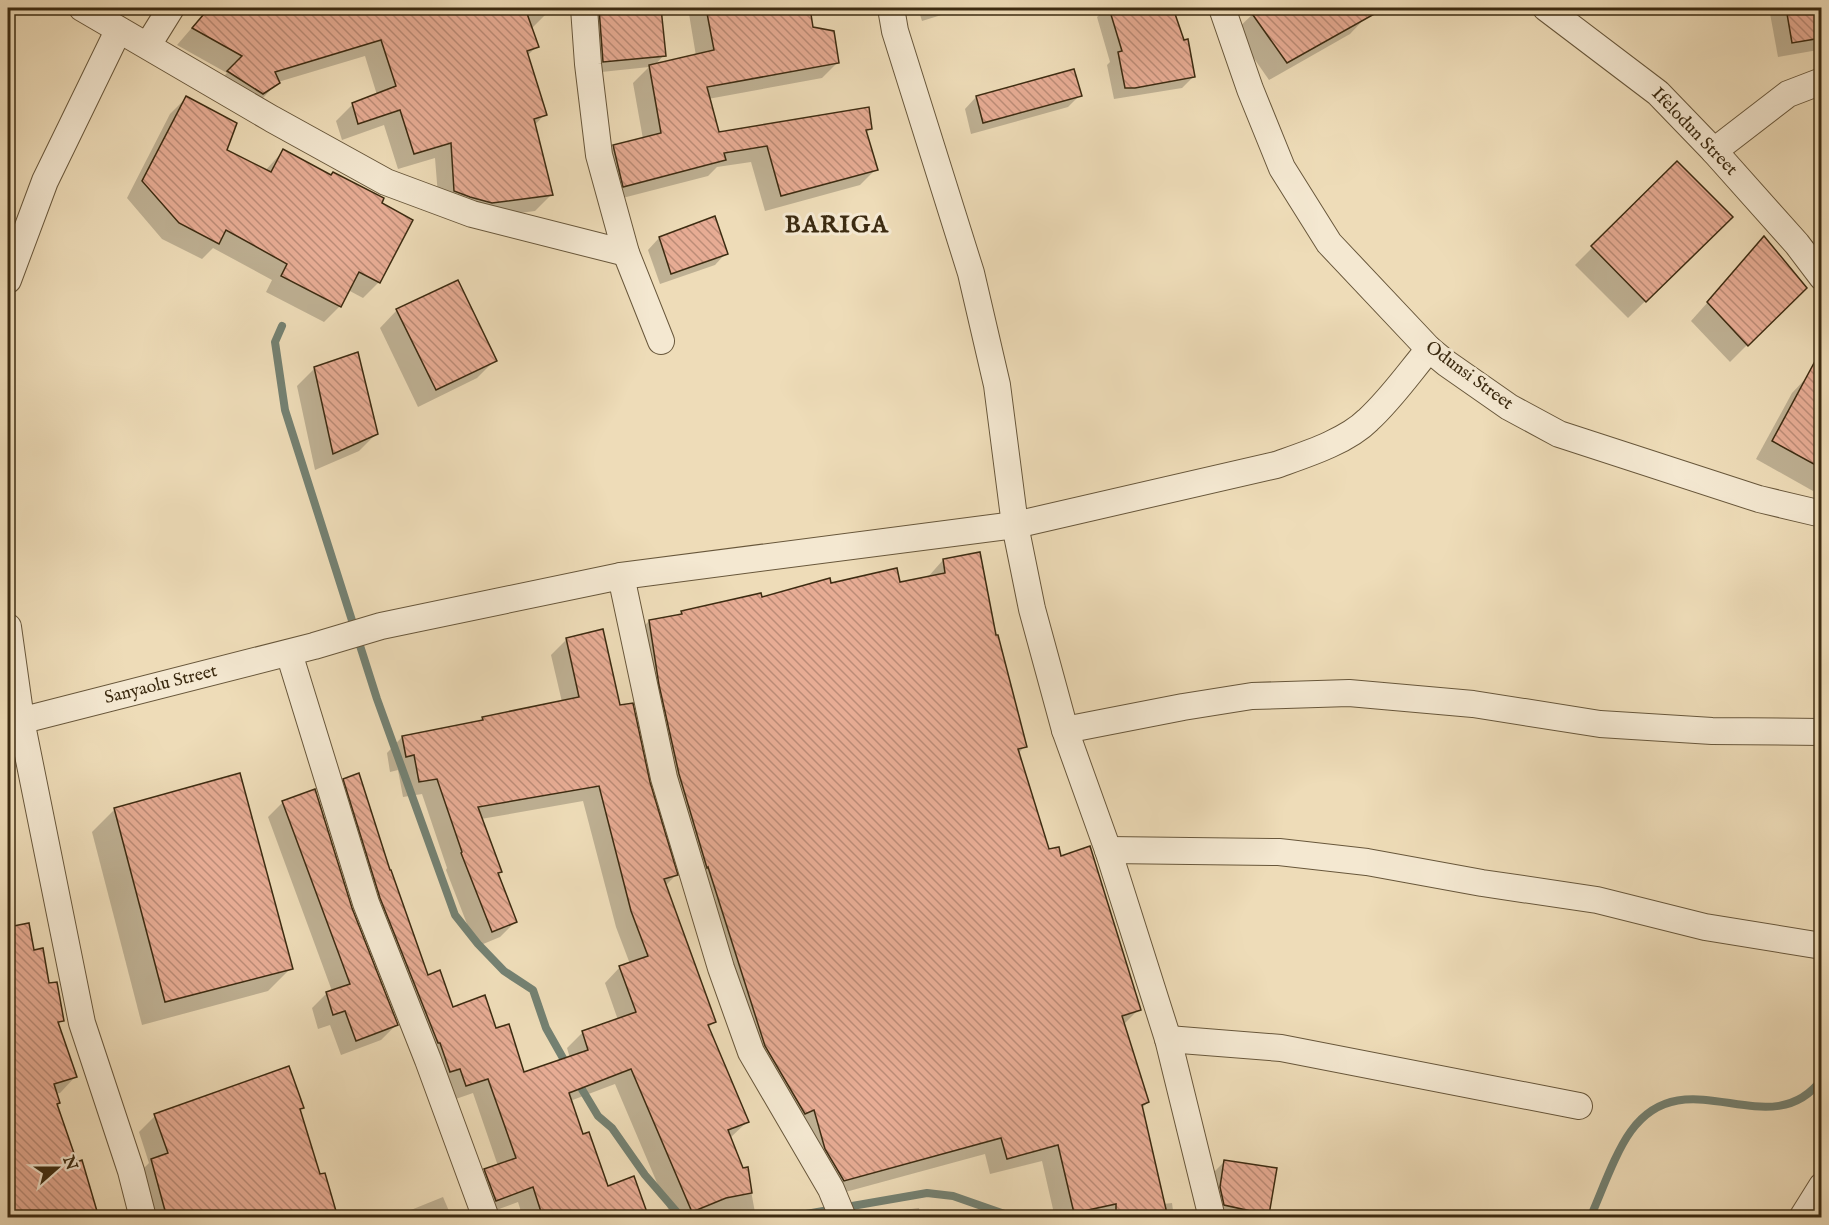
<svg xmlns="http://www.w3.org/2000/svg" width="1829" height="1225" font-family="'IM FELL English',serif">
  <defs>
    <pattern id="building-back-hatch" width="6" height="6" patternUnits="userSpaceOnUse" patternTransform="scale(1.5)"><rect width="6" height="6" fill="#e7ac94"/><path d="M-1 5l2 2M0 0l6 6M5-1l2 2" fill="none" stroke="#bc8c77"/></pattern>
  </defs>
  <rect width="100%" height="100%" fill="#eedcb8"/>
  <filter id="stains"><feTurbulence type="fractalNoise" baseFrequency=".00333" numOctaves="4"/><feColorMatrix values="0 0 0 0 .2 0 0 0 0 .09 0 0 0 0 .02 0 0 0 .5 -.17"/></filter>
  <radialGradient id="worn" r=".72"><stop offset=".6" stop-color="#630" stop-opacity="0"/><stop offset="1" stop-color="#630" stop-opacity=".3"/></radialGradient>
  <!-- shadow -->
  <g fill="#0003">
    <polygon points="209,8 543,8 545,15 531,29 537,46 527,56 545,114 534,126 551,195 535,211 475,219 439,208 435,158 398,169 384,125 342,140 336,121 352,105 377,95 365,56 278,82 262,99 212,88 227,73 177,45"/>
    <polygon points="585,8 660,8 664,55 654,66 696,56 689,14 695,8 808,8 812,28 838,62 822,78 708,99 717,134 870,129 866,133 876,169 860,185 765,211 751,162 717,167 708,176 607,202 598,163 614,146 643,139 633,83 649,67 592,73"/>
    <polygon points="918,8 964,8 922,21"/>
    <polygon points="1107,8 1172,8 1194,76 1182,88 1114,99 1107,65 1110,62 1097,17"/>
    <polygon points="1265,8 1363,8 1367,16 1350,34 1269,80 1235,31 1253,14"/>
    <polygon points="1769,8 1822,8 1822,46 1818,50 1778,57"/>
    <polygon points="1080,95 1068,107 971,134 965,109 976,97"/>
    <polygon points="186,98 225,151 265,171 283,151 380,203 379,282 363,298 348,290 340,306 324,322 266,292 272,280 213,248 202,259 162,239 127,198 170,114"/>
    <polygon points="1677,163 1731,217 1628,318 1575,265"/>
    <polygon points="659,238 726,253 715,265 660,284 648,250"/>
    <polygon points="1764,239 1804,288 1730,362 1691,321"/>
    <polygon points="397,310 495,360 477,378 418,407 380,328"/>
    <polygon points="315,368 377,433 359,451 315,470 297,386"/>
    <polygon points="1809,375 1822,382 1822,482 1813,491 1756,459 1792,393"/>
    <polygon points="943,560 995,637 1025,746 1018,754 1048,851 1060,857 1139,1009 1123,1025 1148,1102 1142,1108 1163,1204 1172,1203 1174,1218 1055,1218 1042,1161 990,1174 985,1154 827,1197 748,1063 633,638 649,621 678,616 682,612 830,585 899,584 927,578"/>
    <polygon points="567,639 619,707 648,783 676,875 665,886 714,1022 708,1028 747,1122 730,1138 742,1170 747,1169 756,1218 672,1218 615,1084 570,1101 582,1136 607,1188 647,1218 523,1218 518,1202 480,1216 469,1186 485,1170 498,1166 473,1093 450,1101 328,796 344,780 389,872 427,977 452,1009 496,1030 523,1074 570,1058 567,1048 582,1033 618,1020 605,983 620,967 630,964 616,927 583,801 481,819 500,871 497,875 516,921 500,937 476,947 446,870 447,868 422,794 403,797 398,770 390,772 387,753 402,737 479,722 483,718 562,702 551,655"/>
    <polygon points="283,802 350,908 396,1025 381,1040 341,1055 330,1025 318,1029 312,1008 327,993 332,991 268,817"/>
    <polygon points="115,809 291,968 268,991 142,1025 92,832"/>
    <polygon points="28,925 33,951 62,1020 58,1025 75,1077 60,1093 55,1094 56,1105 97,1218 8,1218 8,928"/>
    <polygon points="303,1107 299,1111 319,1176 337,1218 147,1218 135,1177 149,1163 139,1132 155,1116"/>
    <polygon points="1225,1161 1267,1215 1264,1218 1216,1218 1213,1173"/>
    <polygon points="443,1197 452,1218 391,1218"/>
    <polygon points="919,1208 921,1218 862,1218 864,1215"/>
  </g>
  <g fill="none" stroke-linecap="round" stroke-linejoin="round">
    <!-- stream -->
    <g stroke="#748172" stroke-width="8">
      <polyline points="282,326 275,342 285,410 377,699 455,915 478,944 504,971 533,990 546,1028 568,1067"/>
      <polyline points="577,1081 598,1116 612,1128 645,1175 682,1218"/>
      <polyline points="783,1218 927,1193 953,1196 1016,1218"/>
      <path d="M1590 1218C1602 1191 1615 1153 1631 1131 1686 1055 1770 1149 1822 1079"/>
    </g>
  </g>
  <!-- building -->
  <g fill="url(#building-back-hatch)" stroke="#3c2b11" stroke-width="1.5">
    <polygon points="209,8 525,8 539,47 527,51 547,115 534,119 553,195 492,203 470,197 454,191 451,143 414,154 400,110 358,124 352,103 396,86 381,40 275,72 280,83 263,94 227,71 242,56 192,28"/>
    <polygon points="599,8 661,8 666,56 603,62"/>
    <polygon points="706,8 810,8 813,27 834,31 839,63 707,87 719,132 869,107 872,129 866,130 878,170 781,196 767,146 724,153 726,160 623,187 613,145 661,133 649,65 714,50"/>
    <polygon points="1109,8 1173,8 1184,40 1188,39 1195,77 1135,88 1125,88 1118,52 1122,51"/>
    <polygon points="1248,8 1385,8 1287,63"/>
    <polygon points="1786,8 1821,8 1821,38 1792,43"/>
    <polygon points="1074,69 1082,96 983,123 976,96"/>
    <polygon points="186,96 237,123 227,150 271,172 283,149 331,175 333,172 384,198 382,203 413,220 380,283 359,272 341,307 281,276 287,264 226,230 219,244 179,223 142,181"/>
    <polygon points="1677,161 1733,217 1646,302 1591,246"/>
    <polygon points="715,216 728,254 671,274 659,237"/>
    <polygon points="1764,236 1807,288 1748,346 1707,302"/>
    <polygon points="458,280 497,361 436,390 396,309"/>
    <polygon points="1821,350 1821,468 1772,441"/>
    <polygon points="358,352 378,434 333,454 314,367"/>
    <polygon points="980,552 996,635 998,635 1027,747 1018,749 1049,849 1059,847 1061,856 1090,846 1141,1010 1122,1016 1149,1102 1142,1105 1168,1218 1116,1218 1116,1204 1074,1213 1058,1145 1007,1159 1001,1138 844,1181 825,1149 814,1110 805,1114 765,1046 708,867 707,868 679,774 659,685 649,620 682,614 681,611 761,593 762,597 830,578 831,583 897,568 900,582 945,573 943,559"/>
    <polygon points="603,629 620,705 633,703 650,782 678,875 664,879 716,1022 708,1025 749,1122 728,1130 743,1168 748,1167 752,1193 726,1198 692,1212 631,1069 569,1093 583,1134 589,1132 608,1186 634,1176 649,1218 543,1218 533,1187 496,1201 484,1169 516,1158 488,1079 466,1086 460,1069 450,1072 440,1043 438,1043 380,898 343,779 359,773 390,870 391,870 428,975 440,970 453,1007 485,995 496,1028 509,1024 524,1072 588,1050 582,1031 636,1012 619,966 648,956 631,911 599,786 478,807 502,872 498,873 517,922 492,932 461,853 462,852 437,779 419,782 414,755 406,757 402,736 483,720 482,717 579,697 566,638"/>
    <polygon points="240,773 293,969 165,1002 114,808"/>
    <polygon points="315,789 352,908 398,1025 356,1041 345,1011 333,1015 326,992 350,984 282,801"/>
    <polygon points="29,923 34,950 43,948 49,983 57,982 64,1021 58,1022 77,1077 54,1084 60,1103 57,1104 77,1162 82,1160 99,1218 8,1218 8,927"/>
    <polygon points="289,1066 304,1108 300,1109 320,1174 325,1173 338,1218 167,1218 151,1159 168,1153 154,1114"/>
    <polygon points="1224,1160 1277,1168 1269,1215 1224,1205 1220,1187"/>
  </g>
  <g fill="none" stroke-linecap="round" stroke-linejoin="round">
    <defs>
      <g id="minor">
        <polyline points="82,8 272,119 386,182 472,214 626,253"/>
        <polyline points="584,8 588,64 599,155 626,253 661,341"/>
        <polyline points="891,8 895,31 971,273 997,385 1015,525 1032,609 1065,730 1108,850 1168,1039 1212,1218"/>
        <polyline points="1222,8 1250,89 1282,168 1329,243 1429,349 1446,363 1509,407 1559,434 1759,499 1822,514"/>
        <polyline points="1546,8 1658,93 1714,151 1797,244 1822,277"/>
        <polyline points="148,45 171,8"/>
        <polyline points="1714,151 1788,94 1822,81"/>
        <polyline points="8,280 45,181 118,31"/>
        <polyline points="621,576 664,778 721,968 751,1052 831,1189 843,1218"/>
        <polyline points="8,627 21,720 82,1023 131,1171 143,1218"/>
        <polyline points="289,653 366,903 428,1060 486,1218"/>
        <path d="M8 724 314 646 381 626 621 576 1015 525 1276 465C1304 455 1346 442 1368 420 1391 399 1409 373 1429 349"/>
        <polyline points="1065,730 1183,707 1252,696 1349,693 1473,704 1600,724 1712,731 1822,732"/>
        <polyline points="1108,850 1279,852 1367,862 1482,883 1597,900 1705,927 1822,946"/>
        <polyline points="1168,1039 1281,1048 1579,1106"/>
        <polyline points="1802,1218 1822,1186"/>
      </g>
    </defs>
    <!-- minor casing -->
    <use href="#minor" stroke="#68573b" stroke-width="28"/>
    <!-- minor -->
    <use href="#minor" stroke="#f4e8d1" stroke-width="26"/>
  </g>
  <g text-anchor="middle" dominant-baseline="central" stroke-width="6" stroke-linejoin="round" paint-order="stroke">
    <!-- street labels -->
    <g font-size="18" fill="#3c2b11" stroke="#f4e8d1">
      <text transform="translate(1694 132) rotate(46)">Ifelodun Street</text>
      <text transform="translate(1469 376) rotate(36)">Odunsi Street</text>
      <text transform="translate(161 685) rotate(-14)">Sanyaolu Street</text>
    </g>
    <!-- district labels -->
    <g font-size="24" font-weight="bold" letter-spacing="1.5" fill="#3c2b11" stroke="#f4e8d1">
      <text x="837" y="225">BARIGA</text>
    </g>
  </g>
  <!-- margin -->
  <rect width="1829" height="1225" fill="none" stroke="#eedcb8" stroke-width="30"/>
  <rect x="9" y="9" width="1811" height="1207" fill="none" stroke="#3c2b11" stroke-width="3"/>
  <rect x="15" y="15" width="1799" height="1195" fill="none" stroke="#3c2b11" stroke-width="1.5"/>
  <!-- north arrow -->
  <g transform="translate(57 1168) rotate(69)" stroke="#f4e8d1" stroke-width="4.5" paint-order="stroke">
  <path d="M0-4.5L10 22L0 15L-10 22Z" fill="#3c2b11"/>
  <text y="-9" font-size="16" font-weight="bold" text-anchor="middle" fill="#3c2b11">N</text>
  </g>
  <rect width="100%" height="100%" filter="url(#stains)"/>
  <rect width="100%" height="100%" fill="url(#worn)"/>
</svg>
